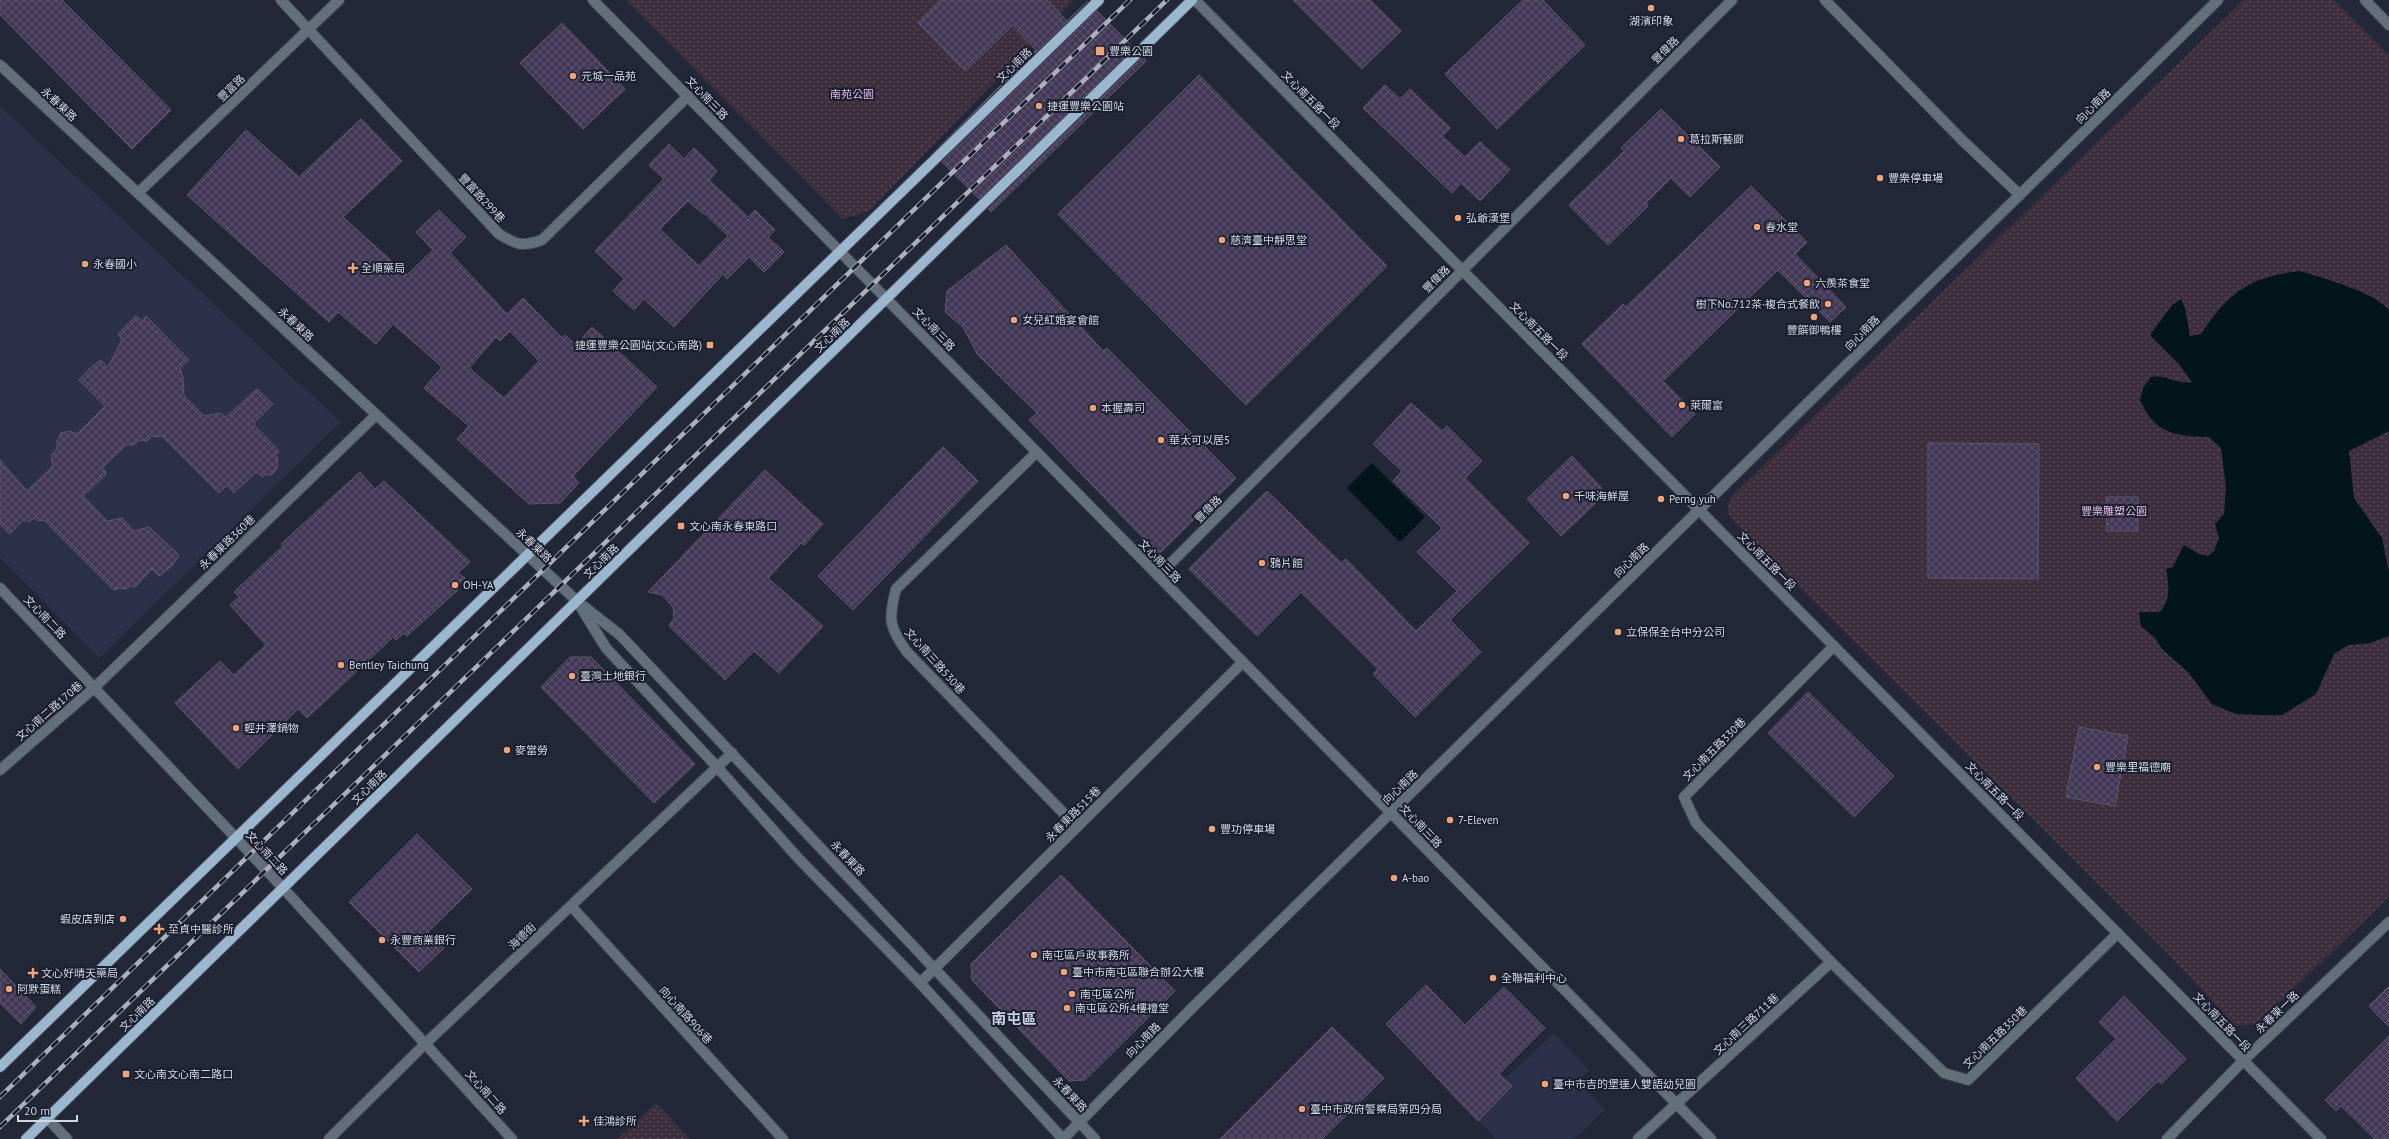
<svg xmlns="http://www.w3.org/2000/svg" width="2389" height="1139" font-family="'PT Sans','Noto Sans TC',sans-serif">
  <defs>
    <pattern id="grass-dots" width="8" height="8" patternUnits="userSpaceOnUse"><rect width="8" height="8" fill="#3e2f3d"/><path d="M2 2h.1M6 6h.1" fill="none" stroke="#594c59" stroke-width="1.8" stroke-linecap="round"/></pattern>
    <pattern id="building-cross-hatch" width="8" height="8" patternUnits="userSpaceOnUse"><rect width="8" height="8" fill="#433957"/><path d="M0 0l8 8M0 8l8-8" fill="none" stroke="#5d556f"/></pattern>
  </defs>
  <rect width="100%" height="100%" fill="#232839"/>
  <!-- built -->
  <g fill="#2a3148">
    <polygon points="0,106 341,422 99,658 0,557"/>
    <polygon points="1554,1033 1589,1070 1577,1081 1605,1110 1574,1139 1496,1139 1478,1121 1512,1087 1505,1079"/>
  </g>
  <!-- grass -->
  <g fill="url(#grass-dots)">
    <polygon points="626,0 1074,0 869,211 843,219"/>
    <path d="M2244 0H2334L2389 55V897L2257 1024 2236 1026 2166 952 1736 524C1727 514 1725 509 1732 496Z"/>
    <polygon points="656,1103 690,1139 617,1139"/>
  </g>
  <!-- water -->
  <g fill="#01151a">
    <path d="M2300 271C2323 278 2374 292 2389 310V431L2349 451 2354 498 2382 538 2389 572V636L2370 643 2348 645 2334 654 2316 694 2282 715H2262L2236 714 2212 704 2188 672 2163 650 2155 638 2141 626 2139 612H2160C2171 600 2169 584 2166 569L2173 567 2184 545 2199 554 2208 556 2214 551 2219 538 2215 524 2224 514 2226 488 2221 448 2209 437C2175 436 2155 434 2140 400L2143 388 2151 377C2166 374 2178 385 2192 382L2179 364 2150 335 2172 305 2181 299 2185 308 2190 336 2201 334C2229 292 2249 277 2300 271Z"/>
    <polygon points="1372,463 1425,517 1400,542 1347,488"/>
  </g>
  <!-- building -->
  <g fill="url(#building-cross-hatch)" stroke="#5d576b" fill-rule="evenodd">
    <polygon points="0,0 62,0 171,110 132,149 0,15"/>
    <polygon points="941,0 1047,0 1067,21 1088,1 933,153 1036,50 1013,25 965,71 918,23"/>
    <polygon points="1293,0 1370,0 1401,31 1362,69"/>
    <polygon points="1523,0 1543,0 1585,45 1497,129 1445,74"/>
    <polygon points="1097,11 1134,48 979,199 942,162"/>
    <polygon points="562,23 625,89 583,129 520,63"/>
    <polygon points="1143,57 1146,61 991,212 988,209"/>
    <polygon points="1199,75 1387,266 1246,405 1058,214"/>
    <polygon points="1385,85 1400,99 1410,89 1450,128 1442,136 1465,157 1480,142 1510,170 1480,201 1461,183 1452,193 1363,108"/>
    <polygon points="1661,109 1720,167 1690,197 1671,178 1646,203 1648,206 1608,245 1569,205 1624,151 1621,148"/>
    <path d="M361 119 402 161 343 217 407 275 433 250 416 232 439 210 466 237 450 253 507 314 523 298 562 338 565 335 576 345 592 327 657 387 573 476 579 483 560 503 529 504 457 439 469 426 424 388 442 367 393 324 376 344 338 312 329 322 187 195 246 130 299 177ZM510 331 539 361 504 398 469 368 496 337 500 341Z"/>
    <path d="M669 144 684 159 694 148 717 171 709 180 748 217 755 210 775 230 768 237 784 252 764 272 749 257 727 279 723 274 674 327 644 299 634 310 613 291 624 279 595 251 664 179 649 165ZM688 201 703 214 704 213 728 236 699 266 660 229Z"/>
    <polygon points="1751,186 1807,242 1795,254 1846,307 1830,322 1778,270 1663,381 1695,414 1672,437 1582,344 1623,304 1626,307"/>
    <polygon points="1006,245 1103,351 1107,348 1236,478 1159,554 1029,420 1037,413 977,354 963,327 945,312 947,291"/>
    <polygon points="136,316 142,321 146,316 189,360 180,368 183,378 184,396 204,416 220,413 226,417 257,389 273,404 253,424 279,451 275,456 278,458 277,469 271,475 265,475 262,477 256,472 234,493 227,485 219,493 162,436 157,437 152,436 147,441 140,440 133,445 126,445 103,467 106,474 83,496 107,521 122,518 134,531 149,527 179,555 172,566 159,576 152,569 135,587 130,586 126,589 118,588 115,591 44,520 38,521 34,518 29,522 23,520 10,534 0,524 0,460 27,491 53,466 51,456 57,448 57,442 61,433 70,431 77,434 105,406 79,380 90,368 101,360 108,367 122,340 118,334"/>
    <polygon points="1411,403 1442,431 1447,426 1482,461 1465,478 1529,543 1450,620 1481,652 1415,717 1373,674 1378,669 1301,592 1257,636 1189,569 1267,491 1341,563 1346,559 1416,631 1457,591 1417,552 1442,528 1393,481 1402,471 1373,444"/>
    <polygon points="1928,443 2039,444 2038,579 1928,578"/>
    <polygon points="943,447 978,481 853,610 818,576"/>
    <polygon points="1572,456 1606,493 1561,536 1527,499"/>
    <polygon points="765,470 823,524 804,545 801,543 768,578 823,626 779,673 754,651 725,680 669,626 674,618 673,608 663,595 648,592"/>
    <polygon points="360,472 375,489 384,481 470,562 458,573 465,578 455,587 458,590 407,636 404,633 396,640 393,637 307,718 298,709 238,769 175,703 220,661 234,675 266,645 230,605 239,597 234,592 283,546 281,544"/>
    <polygon points="2106,497 2138,497 2138,531 2107,531"/>
    <polygon points="570,657 591,657 695,764 654,803 541,687"/>
    <polygon points="1808,692 1894,776 1854,817 1768,733"/>
    <polygon points="2079,727 2128,736 2115,806 2066,797"/>
    <polygon points="417,834 472,889 428,932 444,948 419,972 349,902"/>
    <polygon points="1061,875 1175,991 1085,1080 1069,1081 972,980 971,964"/>
    <polygon points="0,969 36,1007 21,1024 0,1003"/>
    <polygon points="1426,985 1465,1025 1504,987 1545,1028 1499,1074 1512,1086 1478,1121 1386,1024"/>
    <polygon points="2389,986 2389,1027 2369,1006"/>
    <polygon points="2124,996 2186,1059 2161,1084 2158,1081 2117,1121 2076,1078 2116,1039 2099,1022"/>
    <polygon points="1332,1027 1384,1078 1322,1139 1220,1139"/>
    <polygon points="2389,1036 2389,1139 2375,1139 2341,1106 2336,1111 2325,1100"/>
  </g>
  <g fill="none" stroke-linecap="round" stroke-linejoin="round">
    <defs>
      <g id="minor">
        <path d="M281 0 499 234C517 245 522 247 542 240L688 96"/>
        <polyline points="593,0 1711,1139"/>
        <polyline points="1195,0 2321,1139"/>
        <polyline points="1825,0 1962,140 2020,195"/>
        <polyline points="2365,0 2389,25"/>
        <polyline points="0,65 577,601 620,635 1095,1139"/>
        <polyline points="138,193 339,0"/>
        <path d="M1037 452 896 589C888 619 889 627 907 652L1077 827"/>
        <polyline points="1158,576 1732,0"/>
        <polyline points="0,588 283,888 512,1139"/>
        <polyline points="577,601 606,648 718,768 799,859 920,983 1063,1139 1192,1008 2218,0"/>
        <polyline points="1834,646 1684,797 1696,823 1831,962 1944,1073 1968,1080 2118,933"/>
        <polyline points="0,770 95,687 376,415"/>
        <polyline points="571,906 783,1139"/>
        <polyline points="920,983 1243,662"/>
        <polyline points="47,1118 67,1139"/>
        <polyline points="329,1139 425,1044 732,753"/>
        <polyline points="1638,1139 1831,962"/>
        <polyline points="2167,1139 2243,1061 2389,922"/>
      </g>
      <g id="major">
        <polyline points="0,1067 1099,0"/>
        <polyline points="26,1139 1192,0"/>
      </g>
    </defs>
    <!-- minor casing -->
    <use href="#minor" stroke="#3f4454" stroke-width="12"/>
    <!-- major casing -->
    <use href="#major" stroke="#3f4454" stroke-width="12"/>
    <!-- minor -->
    <use href="#minor" stroke="#63707a" stroke-width="10"/>
    <!-- major -->
    <use href="#major" stroke="#9bb7cd" stroke-width="10"/>
    <defs>
      <g id="rail">
        <polyline points="0,1097 1130,0"/>
        <polyline points="0,1127 1167,0"/>
      </g>
    </defs>
    <!-- rail casing -->
    <use href="#rail" stroke="#acb0bc" stroke-width="4.5"/>
    <!-- rail -->
    <use href="#rail" stroke="#191f2f" stroke-width="3" stroke-dasharray="9" stroke-linecap="butt"/>
  </g>
  <!-- markers -->
  <g fill="#efa377" stroke="#191f2f" stroke-width="1.5">
    <circle cx="1651" cy="8" r="4"/>
    <rect x="1095" y="46" width="10" height="10" rx="2"/>
    <circle cx="573" cy="76" r="4"/>
    <circle cx="1039" cy="106" r="4"/>
    <circle cx="1681" cy="139" r="4"/>
    <circle cx="1880" cy="178" r="4"/>
    <circle cx="1458" cy="218" r="4"/>
    <circle cx="1757" cy="227" r="4"/>
    <circle cx="1222" cy="240" r="4"/>
    <circle cx="85" cy="264" r="4"/>
    <path d="M351 262h4v4h4v4h-4v4h-4v-4h-4v-4h4z"/>
    <circle cx="1807" cy="283" r="4"/>
    <circle cx="1828" cy="304" r="4"/>
    <circle cx="1814" cy="317" r="4"/>
    <circle cx="1014" cy="320" r="4"/>
    <rect x="706" y="341" width="8" height="8" rx="2"/>
    <circle cx="1682" cy="405" r="4"/>
    <circle cx="1093" cy="408" r="4"/>
    <circle cx="1161" cy="440" r="4"/>
    <circle cx="1566" cy="496" r="4"/>
    <circle cx="1661" cy="499" r="4"/>
    <rect x="677" y="522" width="8" height="8" rx="2"/>
    <circle cx="1262" cy="563" r="4"/>
    <circle cx="455" cy="585" r="4"/>
    <circle cx="1618" cy="632" r="4"/>
    <circle cx="341" cy="665" r="4"/>
    <circle cx="572" cy="676" r="4"/>
    <circle cx="236" cy="728" r="4"/>
    <circle cx="507" cy="750" r="4"/>
    <circle cx="2097" cy="767" r="4"/>
    <circle cx="1450" cy="820" r="4"/>
    <circle cx="1212" cy="829" r="4"/>
    <circle cx="1394" cy="878" r="4"/>
    <circle cx="123" cy="919" r="4"/>
    <path d="M157 923h4v4h4v4h-4v4h-4v-4h-4v-4h4z"/>
    <circle cx="382" cy="940" r="4"/>
    <circle cx="1034" cy="955" r="4"/>
    <circle cx="1064" cy="972" r="4"/>
    <path d="M31 967h4v4h4v4h-4v4h-4v-4h-4v-4h4z"/>
    <circle cx="1493" cy="978" r="4"/>
    <circle cx="9" cy="989" r="4"/>
    <circle cx="1072" cy="994" r="4"/>
    <circle cx="1067" cy="1008" r="4"/>
    <rect x="122" y="1070" width="8" height="8" rx="2"/>
    <circle cx="1545" cy="1084" r="4"/>
    <circle cx="1302" cy="1109" r="4"/>
    <path d="M582 1115h4v4h4v4h-4v4h-4v-4h-4v-4h4z"/>
  </g>
  <g text-anchor="middle" dominant-baseline="central" stroke-width="4" stroke-linejoin="round" paint-order="stroke">
    <!-- poi labels -->
    <g font-size="11" fill="#d3d7e2" stroke="#191f2f" text-anchor="start">
      <text x="1651" y="21" text-anchor="middle">湖濱印象</text>
      <text x="1109" y="51">豐樂公園</text>
      <text x="581" y="76">元城一品苑</text>
      <text x="1047" y="106">捷運豐樂公園站</text>
      <text x="1689" y="139">葛拉斯藝廊</text>
      <text x="1888" y="178">豐樂停車場</text>
      <text x="1466" y="218">弘爺漢堡</text>
      <text x="1765" y="227">春水堂</text>
      <text x="1230" y="240">慈濟臺中靜思堂</text>
      <text x="93" y="264">永春國小</text>
      <text x="361" y="268">全順藥局</text>
      <text x="1815" y="283">六羨茶食堂</text>
      <text x="1820" y="304" text-anchor="end">樹下No.712茶·複合式餐飲</text>
      <text x="1022" y="320">女兒紅婚宴會館</text>
      <text x="1814" y="330" text-anchor="middle">豐饌御鴨樓</text>
      <text x="702" y="345" text-anchor="end">捷運豐樂公園站(文心南路)</text>
      <text x="1690" y="405">萊爾富</text>
      <text x="1101" y="408">本握壽司</text>
      <text x="1169" y="440">華太可以居5</text>
      <text x="1574" y="496">千味海鮮屋</text>
      <text x="1669" y="499">Perng yuh</text>
      <text x="689" y="526">文心南永春東路口</text>
      <text x="1270" y="563">鴉片館</text>
      <text x="463" y="585">OH-YA</text>
      <text x="1626" y="632">立保保全台中分公司</text>
      <text x="349" y="665">Bentley Taichung</text>
      <text x="580" y="676">臺灣土地銀行</text>
      <text x="244" y="728">輕井澤鍋物</text>
      <text x="515" y="750">麥當勞</text>
      <text x="2105" y="767">豐樂里福德廟</text>
      <text x="1458" y="820">7-Eleven</text>
      <text x="1220" y="829">豐功停車場</text>
      <text x="1402" y="878">A-bao</text>
      <text x="115" y="919" text-anchor="end">蝦皮店到店</text>
      <text x="168" y="929">至貞中醫診所</text>
      <text x="390" y="940">永豐商業銀行</text>
      <text x="1042" y="955">南屯區戶政事務所</text>
      <text x="1072" y="972">臺中市南屯區聯合辦公大樓</text>
      <text x="41" y="973">文心好晴天藥局</text>
      <text x="1501" y="978">全聯福利中心</text>
      <text x="17" y="989">阿默蛋糕</text>
      <text x="1080" y="994">南屯區公所</text>
      <text x="1075" y="1008">南屯區公所4樓禮堂</text>
      <text x="134" y="1074">文心南文心南二路口</text>
      <text x="1553" y="1084">臺中市吉的堡達人雙語幼兒園</text>
      <text x="1310" y="1109">臺中市政府警察局第四分局</text>
      <text x="593" y="1121">佳鴻診所</text>
    </g>
    <!-- street labels -->
    <g font-size="11" fill="#d3d7e2" stroke="#191f2f">
      <text transform="translate(1665 50) rotate(-45)">豐偉路</text>
      <text transform="translate(1014 65) rotate(-44)">文心南路</text>
      <text transform="translate(231 88) rotate(-44)">豐富路</text>
      <text transform="translate(707 98) rotate(46)">文心南三路</text>
      <text transform="translate(1311 100) rotate(45)">文心南五路一段</text>
      <text transform="translate(59 104) rotate(43)">永春東路</text>
      <text transform="translate(2093 106) rotate(-45)">向心南路</text>
      <text transform="translate(482 198) rotate(47)">豐富路299巷</text>
      <text transform="translate(1436 279) rotate(-45)">豐偉路</text>
      <text transform="translate(296 324) rotate(43)">永春東路</text>
      <text transform="translate(934 329) rotate(46)">文心南三路</text>
      <text transform="translate(1539 331) rotate(45)">文心南五路一段</text>
      <text transform="translate(1862 333) rotate(-45)">向心南路</text>
      <text transform="translate(832 335) rotate(-44)">文心南路</text>
      <text transform="translate(1208 509) rotate(-45)">豐偉路</text>
      <text transform="translate(227 542) rotate(-44)">永春東路360巷</text>
      <text transform="translate(534 545) rotate(43)">永春東路</text>
      <text transform="translate(1631 560) rotate(-44)">向心南路</text>
      <text transform="translate(601 561) rotate(-44)">文心南路</text>
      <text transform="translate(1160 561) rotate(46)">文心南三路</text>
      <text transform="translate(1767 561) rotate(45)">文心南五路一段</text>
      <text transform="translate(45 617) rotate(46)">文心南二路</text>
      <text transform="translate(935 661) rotate(48)">文心南三路530巷</text>
      <text transform="translate(49 711) rotate(-41)">文心南二路170巷</text>
      <text transform="translate(1714 749) rotate(-45)">文心南五路330巷</text>
      <text transform="translate(369 787) rotate(-44)">文心南路</text>
      <text transform="translate(1400 787) rotate(-44)">向心南路</text>
      <text transform="translate(1995 791) rotate(45)">文心南五路一段</text>
      <text transform="translate(1073 814) rotate(-45)">永春東路515巷</text>
      <text transform="translate(1421 826) rotate(46)">文心南三路</text>
      <text transform="translate(267 853) rotate(47)">文心南二路</text>
      <text transform="translate(848 858) rotate(47)">永春東路</text>
      <text transform="translate(522 936) rotate(-43)">海德街</text>
      <text transform="translate(2277 1012) rotate(-44)">永春東一路</text>
      <text transform="translate(137 1014) rotate(-44)">文心南路</text>
      <text transform="translate(686 1015) rotate(48)">向心南路906巷</text>
      <text transform="translate(2222 1022) rotate(46)">文心南五路一段</text>
      <text transform="translate(1746 1024) rotate(-43)">文心南三路711巷</text>
      <text transform="translate(1995 1037) rotate(-44)">文心南五路350巷</text>
      <text transform="translate(1143 1040) rotate(-45)">向心南路</text>
      <text transform="translate(486 1092) rotate(48)">文心南二路</text>
      <text transform="translate(1070 1094) rotate(47)">永春東路</text>
    </g>
    <!-- park labels -->
    <g font-size="11" fill="#e6b8e6" stroke="#191f2f">
      <text x="852" y="94">南苑公園</text>
      <text x="2114" y="511">豐樂雕塑公園</text>
    </g>
    <!-- district labels -->
    <g font-size="15" font-weight="bold" fill="#c9d1e7" stroke="#191f2f">
      <text x="1014" y="1018">南屯區</text>
    </g>
  </g>
  <!-- scale -->
  <path d="M18 1115v6h59v-6" fill="none" stroke="#d3d7e2" stroke-width="2"/>
  <text x="24" y="1115" font-size="12" fill="#d3d7e2" stroke="#191f2f" stroke-width="3" paint-order="stroke">20 m</text>
</svg>
